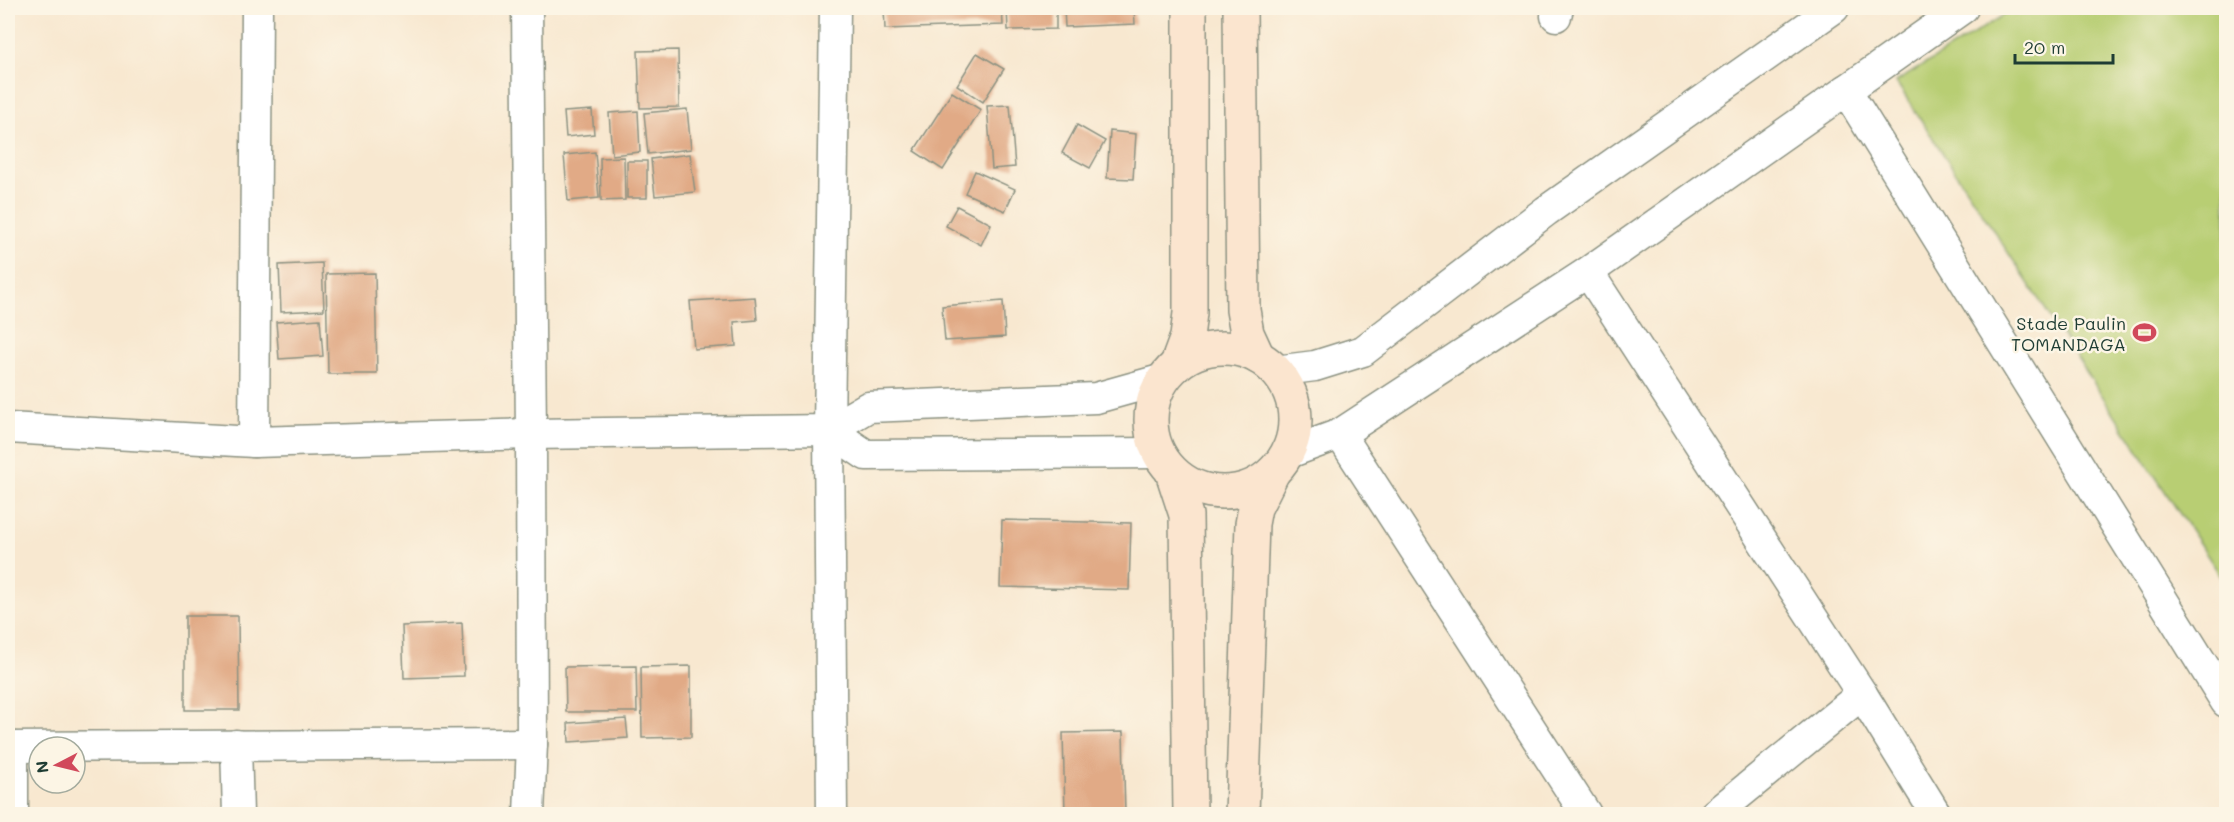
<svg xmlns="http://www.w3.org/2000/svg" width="2234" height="822" font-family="Mali,sans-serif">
  <rect width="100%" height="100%" fill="#fcf5e5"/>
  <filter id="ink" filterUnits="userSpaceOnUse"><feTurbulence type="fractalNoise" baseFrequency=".0167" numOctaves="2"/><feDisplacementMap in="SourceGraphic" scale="12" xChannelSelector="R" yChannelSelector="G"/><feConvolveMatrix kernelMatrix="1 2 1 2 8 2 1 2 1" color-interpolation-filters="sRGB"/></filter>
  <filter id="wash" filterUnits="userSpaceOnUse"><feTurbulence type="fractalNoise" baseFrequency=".008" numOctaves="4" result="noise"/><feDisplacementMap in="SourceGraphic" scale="24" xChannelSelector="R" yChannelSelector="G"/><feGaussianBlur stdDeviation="1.35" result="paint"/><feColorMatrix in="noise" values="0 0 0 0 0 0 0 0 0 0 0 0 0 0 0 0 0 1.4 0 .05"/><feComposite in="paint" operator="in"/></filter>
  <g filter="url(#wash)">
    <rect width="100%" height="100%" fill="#f8e8d0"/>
    <!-- green -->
    <polygon fill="#b8ce73" stroke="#6c8654" stroke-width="1.5" points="2015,8 2226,8 2226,584 1896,82"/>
    <g id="blocks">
      <!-- building -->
      <g fill="#e1aa86">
        <polygon points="1002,8 1003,25 885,29 884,9"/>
        <polygon points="1007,8 1056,8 1056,29 1008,30"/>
        <polygon points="1064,8 1134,8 1135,24 1065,27"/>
        <polygon points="678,50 679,107 640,108 638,51"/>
        <polygon points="977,53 1004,69 983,102 957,85"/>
        <polygon points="952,92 981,110 943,170 914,151"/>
        <polygon points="1010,105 1015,167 992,169 987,106"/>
        <polygon points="687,109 691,149 648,154 644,113"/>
        <polygon points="592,110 594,134 566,137 564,112"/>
        <polygon points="638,111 640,152 612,155 609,113"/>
        <polygon points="1077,125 1105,141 1090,168 1062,153"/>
        <polygon points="1110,131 1136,134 1133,179 1107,178"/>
        <polygon points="595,152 599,198 568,201 564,155"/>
        <polygon points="690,154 695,192 655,196 651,159"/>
        <polygon points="624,157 625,200 601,201 600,158"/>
        <rect x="627" y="161" width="20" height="37"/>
        <polygon points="975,171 1015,189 1005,211 965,193"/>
        <polygon points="957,206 991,224 981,245 946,226"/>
        <polygon points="322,263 324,310 281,312 279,265"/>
        <polygon points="375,273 377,374 328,374 326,274"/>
        <polygon points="755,297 757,320 734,322 736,346 694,349 690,301"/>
        <polygon points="1003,301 1005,337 945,341 942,306"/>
        <polygon points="320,319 323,356 279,359 276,322"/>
        <polygon points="1002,520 1131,523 1129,590 1000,587"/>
        <polygon points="185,616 238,616 239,710 185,710"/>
        <polygon points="462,623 464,676 404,678 402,626"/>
        <polygon points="636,666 637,712 566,712 565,667"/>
        <polygon points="691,666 691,737 642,738 641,667"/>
        <polygon points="626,719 628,738 569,742 568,723"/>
        <polygon points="1123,732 1125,814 1065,814 1063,733"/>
        <polygon points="1030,811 1031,814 1007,814 1007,812"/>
      </g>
    </g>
  </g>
  <g filter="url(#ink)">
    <use href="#blocks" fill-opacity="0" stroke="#8c9282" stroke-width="1.5"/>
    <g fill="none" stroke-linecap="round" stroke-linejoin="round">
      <defs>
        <g id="street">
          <polyline points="527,8 531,434 532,744 529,814"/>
          <polyline points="1556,16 1558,8"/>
          <polyline points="1846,90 2226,702"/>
          <polyline points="1588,272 1862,694 1936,814"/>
          <polyline points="1275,371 1315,366 1363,351 1546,211 1834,8"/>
          <polyline points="8,428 254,442 531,434 829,430 868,407 1096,398 1164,379"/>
          <polyline points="829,430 866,455 1159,453"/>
          <polyline points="1340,434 1586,814"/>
          <polyline points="254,442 257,8"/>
          <polyline points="1286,454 1340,434 1588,272 1963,8"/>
          <polyline points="236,745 238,814"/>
          <polyline points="8,747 532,744"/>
          <polyline points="13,747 13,814"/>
          <polyline points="832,814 829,430 835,8"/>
          <polyline points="1715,814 1862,694"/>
        </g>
        <g id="secondary">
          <polyline points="1240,8 1243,310 1247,333 1258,357"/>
          <circle cx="1223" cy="420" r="72"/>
          <polyline points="1177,364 1187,337 1190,313 1190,8"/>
          <polyline points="1172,472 1186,515 1190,814"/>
          <polyline points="1242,814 1252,524 1255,508 1273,472"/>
        </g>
      </defs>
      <!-- street casing -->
      <use href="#street" stroke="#8c9282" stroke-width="33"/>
      <!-- secondary casing -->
      <use href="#secondary" stroke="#8c9282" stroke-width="36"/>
      <!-- street -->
      <use href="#street" stroke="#fff" stroke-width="30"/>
      <!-- secondary -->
      <use href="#secondary" stroke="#fbe5cf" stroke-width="33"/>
    </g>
  </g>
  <!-- icons -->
  <defs>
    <symbol id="stadium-bare" viewBox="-9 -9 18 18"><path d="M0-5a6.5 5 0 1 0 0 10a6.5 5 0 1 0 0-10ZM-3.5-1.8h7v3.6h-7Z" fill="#d1495b" stroke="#fcf5e5" stroke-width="2.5" paint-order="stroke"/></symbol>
  </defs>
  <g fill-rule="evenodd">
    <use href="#stadium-bare" x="2128" y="316" width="33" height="33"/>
  </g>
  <g text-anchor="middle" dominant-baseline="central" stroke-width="5" stroke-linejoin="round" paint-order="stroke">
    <!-- poi labels -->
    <g font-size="18" fill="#1f3d34" stroke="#fcf5e5" text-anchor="end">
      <text x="2126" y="323">Stade Paulin<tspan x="2126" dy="21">TOMANDAGA</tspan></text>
    </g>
  </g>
  <!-- margin -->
  <rect width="2234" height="822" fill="none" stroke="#fcf5e5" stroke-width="30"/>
  <!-- north arrow -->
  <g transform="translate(57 765) rotate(263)"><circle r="28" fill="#fcf5e5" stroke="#a4ab9e" stroke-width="1.5"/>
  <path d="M0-4.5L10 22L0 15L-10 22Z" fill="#d1495b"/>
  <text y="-9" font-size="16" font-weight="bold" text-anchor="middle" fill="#1f3d34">N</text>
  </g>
  <!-- scale -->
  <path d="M2015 54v9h98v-9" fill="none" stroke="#1f3d34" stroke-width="3"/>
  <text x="2024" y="54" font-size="18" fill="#1f3d34" stroke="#fcf5e5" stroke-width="4.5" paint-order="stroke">20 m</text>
</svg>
